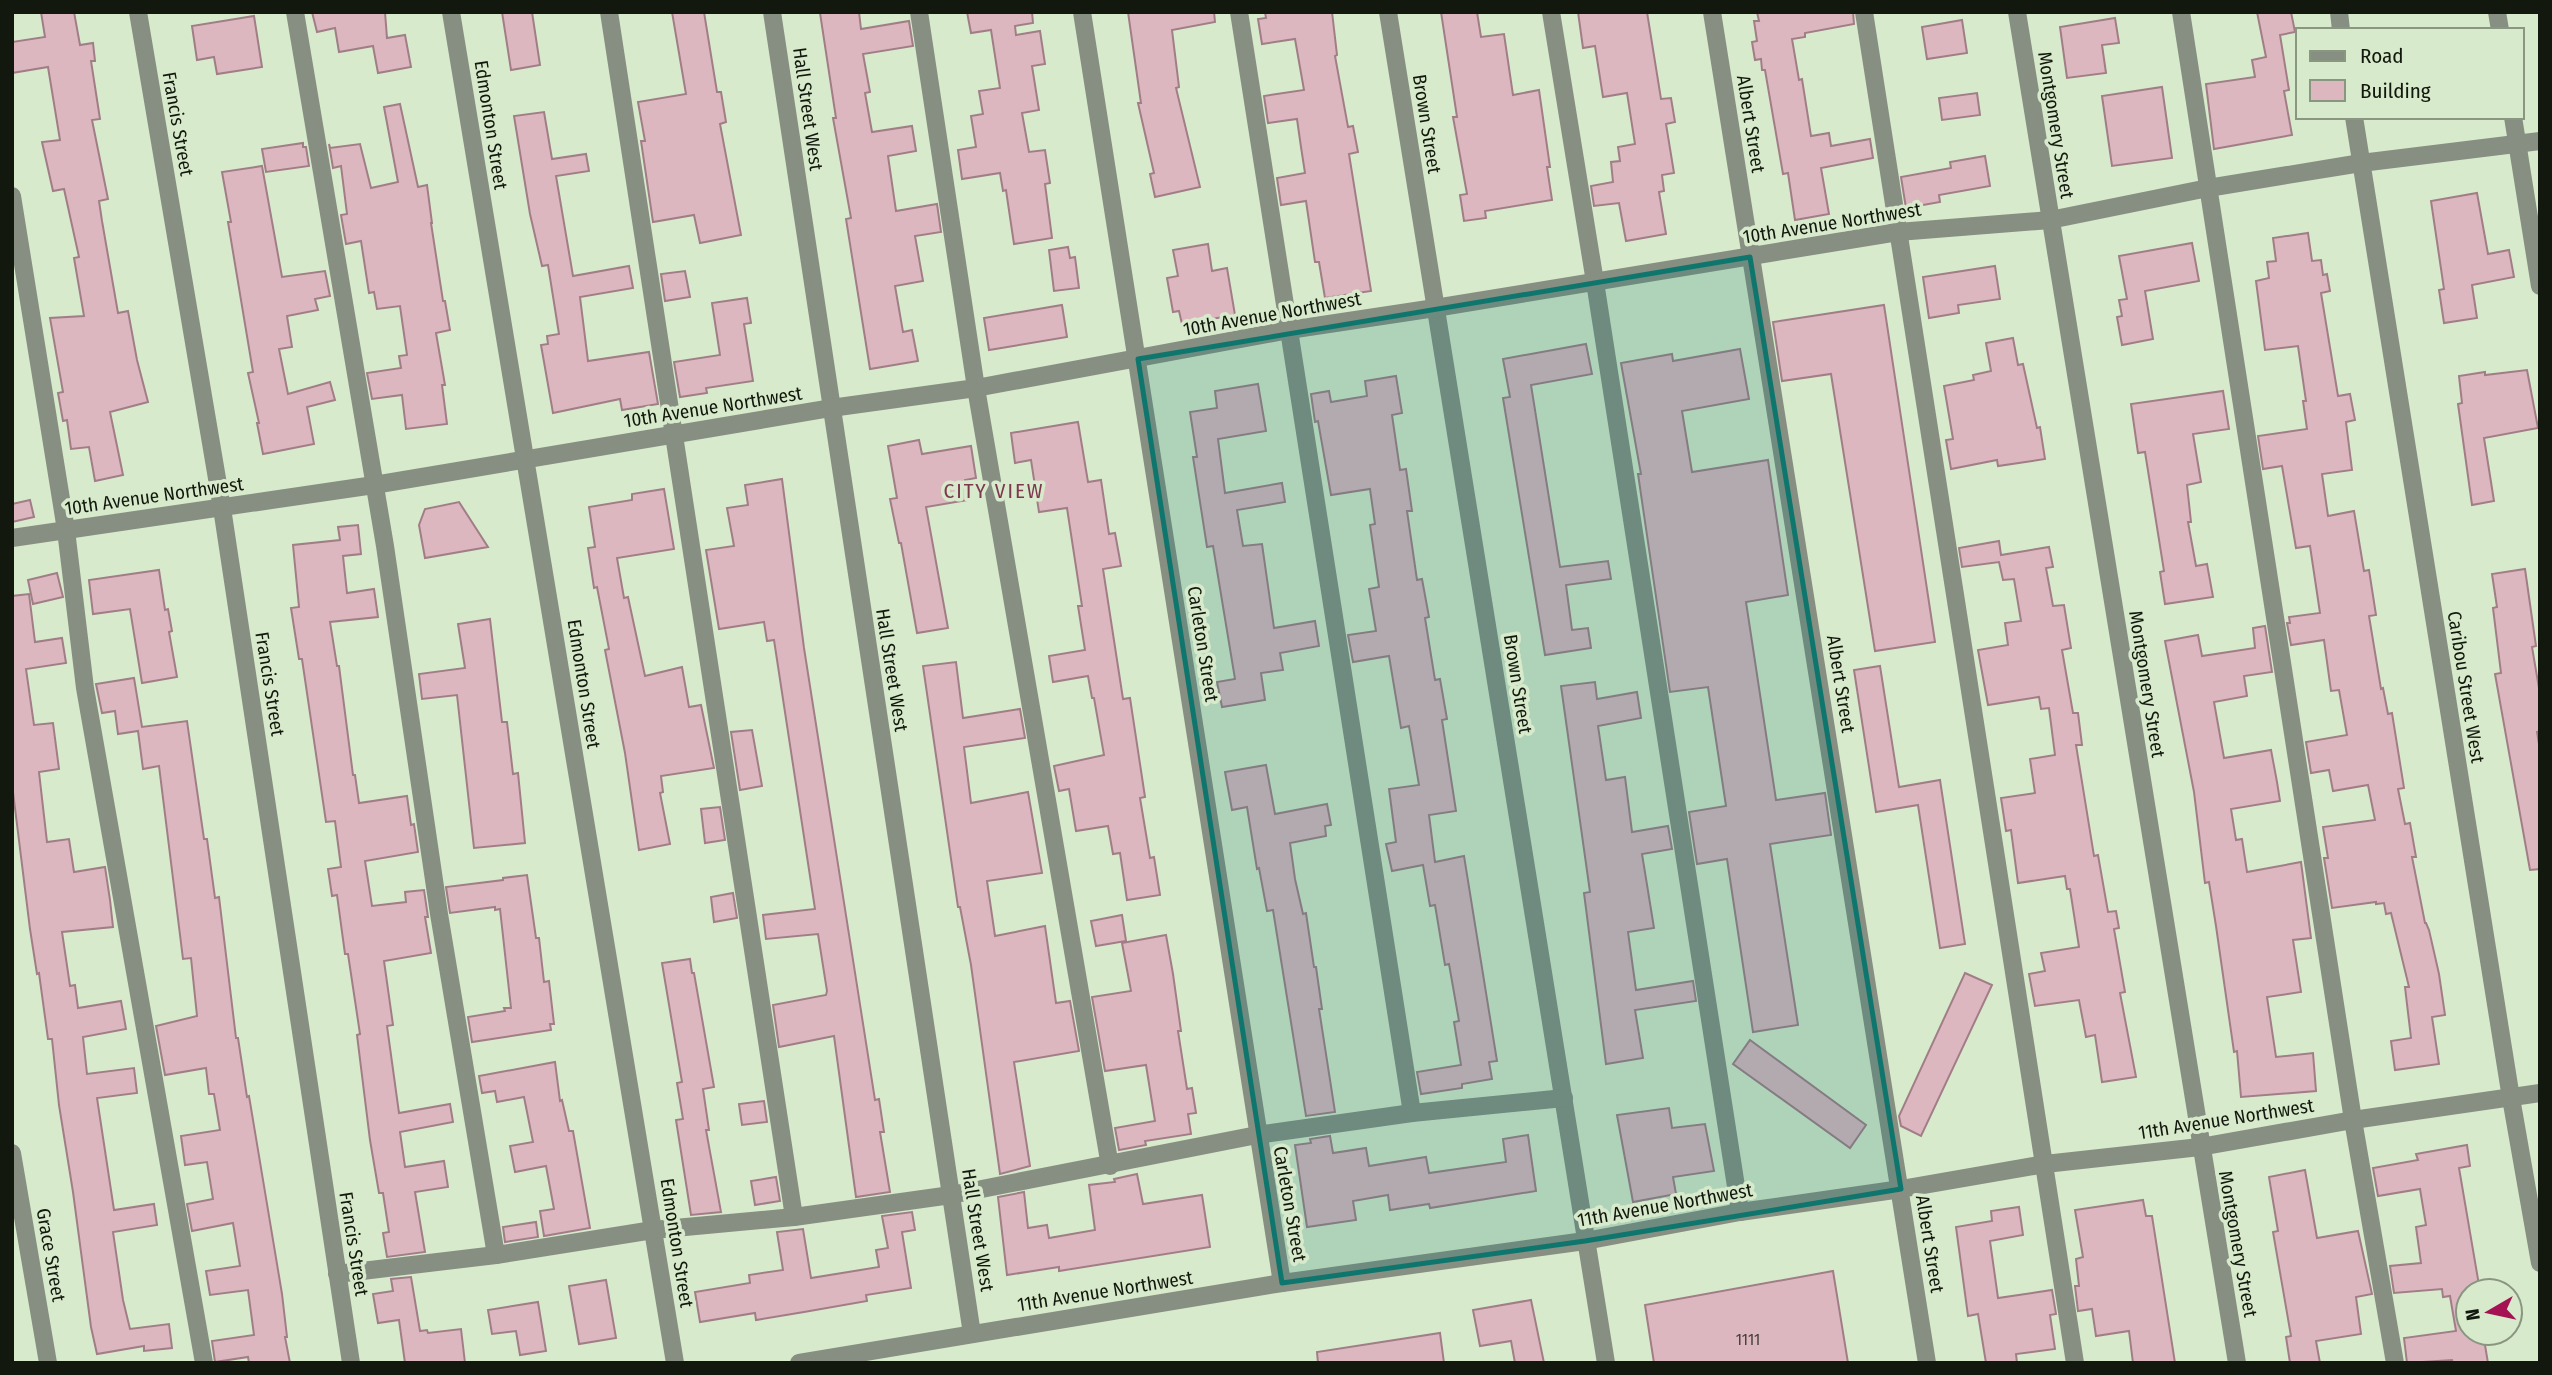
<svg xmlns="http://www.w3.org/2000/svg" width="2552" height="1375" font-family="'Fira Sans Condensed',sans-serif">
  <rect width="100%" height="100%" fill="#d8eacc"/>
  <!-- building -->
  <g fill="#ddb7c0" stroke="#a17e87" stroke-width="2">
    <polygon points="41,12 74,12 80,45 93,43 95,61 91,61 100,119 92,120 108,199 99,201 102,221 118,313 128,311 137,360 148,402 110,412 123,475 95,481 89,447 71,449 67,420 63,421 58,393 63,392 50,318 84,316 74,258 79,257 64,189 53,191 42,142 60,140 48,67 12,73 12,42 45,37"/>
    <polygon points="312,12 385,12 387,38 405,35 411,67 378,73 373,46 339,52 335,28 317,32"/>
    <polygon points="502,12 532,12 540,65 511,70"/>
    <polygon points="672,12 704,12 717,92 721,92 726,122 720,124 741,235 700,243 694,215 653,222 641,141 645,141 638,102 686,94"/>
    <polygon points="859,12 861,29 909,21 913,46 863,54 870,92 865,93 872,132 912,126 916,151 888,156 896,211 937,204 941,232 915,236 923,281 895,286 903,332 912,330 918,361 870,369 846,219 851,218 833,118 836,118 820,13"/>
    <polygon points="967,12 1032,12 1033,23 1015,26 1016,35 1040,31 1045,64 1032,66 1039,110 1022,113 1029,152 1045,150 1050,183 1045,184 1052,238 1014,244 1006,190 1003,191 1000,173 962,179 958,150 976,147 971,116 983,114 979,91 1000,88 991,30 971,33"/>
    <polygon points="1128,12 1214,12 1215,22 1172,30 1179,87 1176,88 1200,187 1155,197 1150,174 1154,173 1138,103 1141,103"/>
    <polygon points="1265,12 1332,12 1337,55 1335,56 1348,127 1353,126 1358,152 1349,154 1371,291 1325,298 1319,262 1315,262 1306,201 1281,205 1277,178 1305,173 1301,147 1297,119 1268,123 1264,96 1304,90 1295,39 1262,44 1258,19 1266,18"/>
    <polygon points="1441,12 1477,12 1481,37 1504,34 1513,95 1539,90 1550,167 1547,167 1552,200 1485,211 1486,218 1464,221 1460,195 1467,194 1453,117 1457,117"/>
    <polygon points="1578,12 1647,12 1661,99 1671,98 1675,122 1666,124 1674,173 1662,175 1664,191 1659,192 1666,234 1626,241 1619,203 1594,206 1591,186 1613,182 1611,162 1620,161 1618,147 1635,144 1627,93 1603,97 1595,46 1583,48"/>
    <polygon points="1757,12 1853,12 1854,24 1805,33 1805,37 1792,39 1799,80 1802,79 1811,136 1829,133 1831,146 1870,139 1873,158 1821,168 1829,214 1795,220 1788,173 1783,174 1765,70 1762,70 1761,59 1755,60 1752,42 1757,41 1754,21 1759,21"/>
    <polygon points="2257,12 2291,12 2295,32 2280,35 2289,90 2284,91 2292,135 2214,149 2206,84 2255,77 2252,60 2266,57"/>
    <polygon points="254,16 262,67 217,74 214,57 197,60 192,26"/>
    <polygon points="2115,18 2119,43 2102,45 2106,73 2067,78 2060,27"/>
    <polygon points="1962,20 1967,53 1927,59 1922,27"/>
    <polygon points="2162,87 2172,158 2112,166 2102,96"/>
    <polygon points="1977,93 1980,115 1942,120 1939,98"/>
    <polygon points="400,104 418,187 427,185 432,223 431,223 443,301 445,301 450,330 436,333 445,385 442,385 447,424 406,429 402,395 372,399 367,373 401,368 399,356 407,355 400,306 377,309 374,292 369,293 361,241 346,244 341,215 347,214 341,166 333,168 329,144 330,148 360,144 371,188 398,182 384,107"/>
    <polygon points="544,112 552,159 586,154 589,171 556,176 573,276 629,266 633,288 580,297 588,361 649,352 658,404 622,410 620,399 553,413 541,345 548,344 547,336 559,334 548,265 542,266 530,214 514,116"/>
    <polygon points="303,143 303,147 306,147 309,166 266,172 262,149"/>
    <polygon points="1985,156 1990,186 1939,195 1940,202 1906,208 1901,177 1951,168 1950,162"/>
    <polygon points="262,166 282,277 325,271 330,296 315,299 318,310 287,316 292,347 279,349 288,394 330,382 335,400 307,407 314,444 263,454 257,423 259,423 248,373 253,372 228,222 231,222 222,172"/>
    <polygon points="2477,193 2488,254 2509,250 2514,277 2472,285 2477,318 2444,323 2439,290 2444,289 2431,201"/>
    <polygon points="2308,233 2312,261 2321,260 2323,275 2327,274 2330,291 2321,293 2338,396 2350,394 2355,420 2346,422 2352,470 2322,474 2328,516 2354,511 2364,571 2369,570 2376,615 2369,616 2381,689 2383,688 2388,714 2392,713 2404,788 2398,789 2405,824 2410,823 2416,857 2412,857 2425,923 2426,923 2429,930 2439,974 2445,1015 2432,1017 2439,1064 2395,1070 2391,1041 2411,1038 2405,987 2409,987 2391,913 2386,914 2384,903 2376,904 2376,902 2332,908 2324,858 2328,858 2323,827 2375,820 2368,785 2333,791 2329,770 2311,773 2306,742 2347,735 2339,690 2331,691 2324,640 2291,645 2287,623 2290,623 2289,617 2320,613 2310,546 2296,548 2282,466 2263,469 2258,436 2307,429 2303,401 2306,401 2298,346 2265,350 2256,281 2269,278 2267,262 2276,261 2273,238"/>
    <polygon points="2192,243 2199,281 2145,291 2153,339 2122,345 2117,317 2122,316 2119,300 2127,299 2119,256"/>
    <polygon points="1208,244 1212,271 1227,268 1235,315 1182,324 1179,311 1173,312 1167,278 1178,276 1173,250"/>
    <polygon points="1068,247 1070,258 1075,257 1079,288 1054,291 1049,250"/>
    <polygon points="1995,266 2000,299 1958,305 1959,313 1929,318 1923,277"/>
    <polygon points="685,271 690,297 665,301 661,274"/>
    <polygon points="747,298 751,323 744,324 753,381 706,388 707,393 680,397 674,362 720,355 712,303"/>
    <polygon points="1062,305 1067,337 989,350 984,318"/>
    <polygon points="1884,305 1935,642 1875,651 1831,374 1782,381 1773,322"/>
    <polygon points="2013,338 2018,365 2023,364 2037,428 2040,427 2045,459 1998,466 1997,460 1951,469 1946,440 1953,439 1944,386 1974,380 1973,375 1991,371 1986,343"/>
    <polygon points="1586,344 1592,374 1531,385 1560,567 1608,561 1611,579 1566,585 1572,630 1588,628 1591,648 1545,655 1503,398 1510,397 1503,359"/>
    <polygon points="1740,349 1749,399 1682,411 1692,472 1768,460 1788,595 1746,602 1776,800 1825,793 1831,835 1770,844 1798,1025 1753,1032 1727,859 1697,864 1689,812 1726,806 1708,687 1670,692 1638,474 1641,474 1621,363 1672,354 1673,361"/>
    <polygon points="2527,370 2538,428 2484,438 2494,501 2472,505 2458,404 2462,403 2459,376 2485,372 2485,375"/>
    <polygon points="1396,376 1402,413 1392,415 1400,470 1406,469 1412,511 1407,511 1417,580 1422,579 1429,617 1425,618 1435,680 1440,679 1447,719 1442,720 1456,811 1429,815 1435,862 1464,856 1497,1061 1489,1062 1492,1079 1462,1084 1462,1088 1421,1094 1417,1072 1461,1065 1454,1022 1459,1021 1449,964 1445,965 1435,905 1430,906 1423,865 1392,871 1386,844 1396,842 1389,789 1419,785 1409,726 1401,728 1389,656 1353,662 1348,635 1376,631 1369,589 1379,587 1370,525 1375,524 1370,489 1331,495 1318,421 1315,422 1311,394 1329,391 1331,402 1367,396 1365,381"/>
    <polygon points="1258,384 1266,431 1218,439 1225,493 1282,483 1285,502 1237,510 1243,546 1262,544 1274,628 1315,621 1319,646 1280,653 1283,670 1261,673 1265,700 1222,707 1217,682 1235,679 1213,546 1207,547 1193,457 1197,457 1190,412 1217,408 1215,391"/>
    <polygon points="2223,391 2229,429 2193,434 2201,482 2187,485 2191,522 2188,522 2196,566 2207,564 2213,597 2165,604 2160,572 2164,571 2145,452 2138,453 2131,404"/>
    <polygon points="1078,422 1088,482 1101,480 1109,534 1115,533 1121,566 1103,569 1123,699 1130,698 1145,797 1140,798 1150,858 1154,857 1160,895 1127,900 1120,853 1113,854 1108,826 1076,831 1069,789 1059,791 1054,766 1104,755 1094,698 1092,698 1088,676 1053,682 1049,656 1085,650 1078,606 1082,606 1067,508 1039,512 1031,460 1015,463 1011,433"/>
    <polygon points="919,440 922,454 971,446 976,478 965,480 968,500 926,507 948,628 917,633 901,543 899,543 890,499 897,498 888,446"/>
    <polygon points="782,479 804,648 875,1100 879,1099 884,1132 880,1132 890,1192 856,1197 834,1036 779,1047 773,1005 826,995 827,991 818,934 766,939 763,915 815,909 774,640 767,641 764,622 719,629 706,550 734,546 727,508 748,505 745,485"/>
    <polygon points="664,489 674,549 617,558 624,598 628,597 645,676 682,667 689,707 701,705 714,768 661,776 663,792 660,793 670,844 639,850 625,753 605,650 609,649 597,587 594,588 588,548 595,547 589,507 632,500 632,494"/>
    <polygon points="30,500 34,517 12,522 12,504"/>
    <polygon points="459,502 488,547 425,558 419,525 425,509"/>
    <polygon points="358,525 361,554 343,556 347,593 374,589 378,617 330,622 337,666 339,666 353,775 355,775 359,803 407,796 411,825 414,824 418,852 365,861 372,906 406,902 405,892 424,890 428,917 425,917 431,953 384,961 393,1025 387,1026 399,1113 450,1104 453,1122 400,1132 405,1167 444,1161 448,1187 415,1192 425,1252 387,1257 383,1233 389,1232 383,1193 379,1193 370,1140 357,1035 360,1034 348,954 345,954 337,895 332,896 328,869 341,867 335,821 326,822 302,659 299,659 291,608 299,607 293,545 340,540 338,527"/>
    <polygon points="1999,541 2001,555 2049,547 2053,567 2046,568 2053,606 2064,605 2071,648 2062,650 2073,713 2078,713 2082,745 2076,745 2094,856 2098,855 2108,912 2116,911 2119,928 2114,929 2125,992 2120,993 2136,1077 2102,1082 2095,1035 2086,1037 2079,1000 2035,1006 2029,974 2045,971 2041,953 2079,947 2070,889 2067,889 2065,876 2018,883 2011,830 2006,831 2001,798 2035,793 2030,759 2055,755 2049,708 2041,709 2039,697 1988,705 1978,650 2008,645 2005,623 2021,621 2014,579 2003,580 1999,562 1962,567 1959,548"/>
    <polygon points="2525,569 2536,646 2532,647 2540,694 2540,731 2537,732 2540,750 2540,869 2530,870 2495,674 2501,673 2493,608 2497,607 2492,574"/>
    <polygon points="159,570 165,610 168,609 172,631 169,632 177,677 142,683 130,609 93,614 89,580"/>
    <polygon points="57,573 63,597 33,604 28,580"/>
    <polygon points="29,594 35,642 62,638 66,663 26,669 34,725 53,723 59,769 39,772 47,842 69,839 74,872 105,867 110,900 113,927 62,932 70,986 75,985 78,1008 121,1001 126,1029 83,1037 87,1074 134,1068 137,1093 97,1098 114,1210 154,1204 157,1225 113,1232 123,1300 130,1329 169,1324 172,1348 144,1351 144,1346 97,1354 91,1327 73,1192 59,1105 52,1039 48,1039 39,973 37,974 30,929 12,784 12,596"/>
    <polygon points="490,619 502,722 507,722 513,774 518,773 525,843 474,848 457,695 422,699 419,674 465,668 458,624"/>
    <polygon points="2265,626 2272,672 2244,676 2247,696 2214,702 2224,758 2271,750 2277,782 2280,801 2231,809 2236,840 2242,839 2247,872 2301,862 2311,938 2293,940 2301,992 2267,997 2276,1057 2313,1053 2316,1091 2241,1097 2237,1051 2234,1052 2216,926 2209,882 2205,883 2194,792 2165,641 2198,635 2202,656 2255,648 2253,628"/>
    <polygon points="956,662 963,718 1020,709 1025,738 964,747 971,803 1028,792 1042,873 987,881 995,936 1045,926 1056,1003 1070,1001 1079,1051 1014,1062 1030,1166 1000,1174 971,965 960,907 958,907 923,666"/>
    <polygon points="1880,666 1899,787 1940,780 1965,944 1940,948 1918,805 1876,812 1854,670"/>
    <polygon points="134,678 142,727 187,721 204,839 207,839 215,898 219,897 236,1038 238,1038 247,1097 249,1096 282,1294 287,1337 285,1337 290,1363 249,1363 248,1357 215,1362 212,1341 254,1335 248,1290 210,1295 206,1271 240,1266 233,1223 192,1231 187,1204 213,1199 207,1162 185,1165 181,1136 220,1130 214,1094 209,1094 206,1068 165,1075 156,1026 197,1016 191,958 183,959 159,766 143,769 138,731 118,734 115,711 102,713 96,684"/>
    <polygon points="1595,682 1597,699 1637,692 1641,718 1598,726 1606,780 1625,777 1632,832 1668,826 1672,849 1642,854 1654,928 1628,932 1636,990 1693,981 1696,1001 1635,1010 1643,1058 1606,1064 1584,893 1590,892 1561,686"/>
    <polygon points="752,730 762,786 740,790 731,732"/>
    <polygon points="1266,765 1275,814 1327,804 1331,825 1325,826 1326,836 1290,843 1295,879 1303,914 1306,913 1314,967 1316,967 1322,1009 1319,1009 1335,1112 1306,1116 1273,910 1267,911 1259,868 1257,869 1247,807 1232,810 1225,772"/>
    <polygon points="720,807 725,840 705,843 701,809"/>
    <polygon points="527,875 536,938 539,938 544,982 549,981 554,1024 550,1024 551,1030 472,1042 468,1017 505,1011 504,1008 511,1008 500,909 495,910 495,907 450,913 446,887 503,880 503,878"/>
    <polygon points="733,893 737,918 714,922 711,897"/>
    <polygon points="1122,915 1126,941 1096,946 1091,921"/>
    <polygon points="1166,935 1173,974 1181,1031 1178,1031 1187,1089 1192,1088 1196,1113 1188,1114 1191,1134 1145,1141 1146,1145 1119,1150 1115,1128 1155,1121 1146,1065 1105,1071 1092,997 1131,991 1122,943"/>
    <polygon points="690,959 692,973 694,973 714,1087 703,1089 709,1130 706,1130 721,1212 691,1215 676,1120 683,1119 677,1083 682,1082 662,963"/>
    <polygon points="1965,973 1992,985 1921,1136 1901,1126 1899,1116"/>
    <polygon points="1750,1040 1866,1125 1850,1148 1733,1064"/>
    <polygon points="555,1062 560,1101 562,1100 569,1131 573,1131 590,1228 544,1236 540,1211 554,1209 546,1166 515,1172 510,1146 533,1142 524,1097 497,1102 495,1091 482,1093 479,1076"/>
    <polygon points="764,1101 767,1122 742,1125 739,1104"/>
    <polygon points="1669,1108 1672,1128 1705,1124 1714,1171 1673,1177 1676,1194 1633,1202 1617,1115"/>
    <polygon points="1528,1135 1536,1191 1430,1208 1429,1204 1390,1210 1388,1195 1353,1201 1356,1220 1307,1227 1295,1145 1311,1143 1310,1139 1330,1136 1333,1153 1366,1148 1369,1166 1426,1157 1429,1173 1506,1162 1503,1139"/>
    <polygon points="2467,1145 2470,1166 2459,1168 2480,1291 2468,1291 2468,1333 2483,1333 2488,1363 2453,1363 2452,1360 2407,1363 2404,1338 2456,1331 2450,1296 2443,1297 2442,1289 2394,1293 2390,1266 2421,1263 2416,1227 2426,1225 2420,1189 2378,1196 2373,1168 2418,1160 2416,1154"/>
    <polygon points="2305,1170 2317,1238 2358,1231 2372,1294 2356,1297 2361,1334 2316,1341 2320,1363 2290,1363 2286,1337 2291,1336 2273,1232 2278,1231 2269,1177"/>
    <polygon points="1137,1174 1143,1204 1202,1195 1210,1247 1059,1271 1059,1267 1007,1275 998,1197 1024,1192 1028,1228 1047,1225 1049,1238 1095,1230 1089,1185 1115,1182 1114,1179"/>
    <polygon points="776,1177 780,1201 755,1205 751,1181"/>
    <polygon points="2143,1200 2146,1216 2152,1216 2175,1363 2133,1363 2129,1331 2096,1336 2092,1309 2078,1311 2075,1286 2079,1286 2076,1259 2083,1257 2075,1210"/>
    <polygon points="2019,1207 2023,1235 1990,1241 1998,1298 2052,1290 2056,1314 2050,1315 2055,1349 2016,1354 2017,1363 1986,1363 1978,1314 1968,1316 1956,1227 1992,1221 1991,1211"/>
    <polygon points="912,1212 915,1230 902,1232 911,1288 866,1295 867,1301 804,1312 756,1320 755,1313 700,1322 695,1292 750,1283 749,1275 783,1270 777,1232 803,1229 811,1278 879,1267 876,1250 888,1248 882,1216"/>
    <polygon points="536,1222 538,1237 505,1242 503,1227"/>
    <polygon points="1833,1271 1848,1363 1654,1363 1645,1305"/>
    <polygon points="411,1277 420,1331 427,1330 428,1333 461,1329 465,1363 405,1363 399,1320 378,1323 373,1294 393,1291 391,1279"/>
    <polygon points="606,1280 616,1338 579,1344 569,1286"/>
    <polygon points="1531,1300 1544,1363 1515,1363 1511,1341 1480,1346 1473,1310"/>
    <polygon points="538,1302 546,1351 520,1355 516,1331 492,1334 488,1310"/>
    <polygon points="1440,1333 1444,1363 1318,1363 1317,1352"/>
  </g>
  <g fill="none" stroke-linecap="round" stroke-linejoin="round">
    <!-- minor -->
    <g stroke="#878f82" stroke-width="18">
      <polyline points="138,12 222,508 351,1363"/>
      <polyline points="295,12 385,546 439,914 496,1255"/>
      <polyline points="451,12 675,1363"/>
      <polyline points="609,12 794,1217"/>
      <polyline points="772,12 972,1334"/>
      <polyline points="919,12 976,388 1110,1166"/>
      <polyline points="1082,12 1282,1283"/>
      <polyline points="1239,12 1412,1113"/>
      <polyline points="1388,12 1606,1363"/>
      <polyline points="1551,12 1595,282 1740,1212"/>
      <polyline points="1712,12 1927,1363"/>
      <polyline points="1864,12 2075,1363"/>
      <polyline points="2017,12 2237,1363"/>
      <polyline points="2181,12 2353,1120 2395,1363"/>
      <polyline points="2339,12 2341,30"/>
      <polyline points="2497,12 2500,30"/>
      <polyline points="2354,117 2511,1098 2540,1263"/>
      <polyline points="2513,117 2540,286"/>
      <polyline points="12,196 66,530 85,688 204,1363"/>
      <polyline points="12,538 374,485 831,408 976,388 1289,330 1435,308 1898,232 2050,220 2208,188 2361,163 2540,141"/>
      <polyline points="12,1153 48,1363"/>
      <polyline points="337,1274 496,1255 653,1230 794,1217 951,1195 1257,1135 1412,1113 1564,1098"/>
      <polyline points="799,1363 1282,1283 1585,1241 1740,1212 1901,1189 2045,1164 2200,1147 2353,1120 2540,1093"/>
    </g>
  </g>
  <!-- marked area -->
  <path fill="#0f766e" fill-opacity="0.2" stroke="#0f766e" stroke-width="5" stroke-linejoin="round" d="M1750 257 1901 1189 1585 1241 1282 1283 1138 359Z"/>
  <g text-anchor="middle" dominant-baseline="central" stroke-width="7" stroke-linejoin="round" paint-order="stroke">
    <!-- number labels -->
    <g font-size="16" fill="#45403a">
      <text x="1748" y="1339">1111</text>
    </g>
    <!-- street labels -->
    <g font-size="19" fill="#12180d" stroke="#d8eacc">
      <text transform="translate(808 109) rotate(82)">Hall Street West</text>
      <text transform="translate(178 124) rotate(80)">Francis Street</text>
      <text transform="translate(1427 124) rotate(81)">Brown Street</text>
      <text transform="translate(1751 124) rotate(81)">Albert Street</text>
      <text transform="translate(491 125) rotate(81)">Edmonton Street</text>
      <text transform="translate(2056 125) rotate(81)">Montgomery Street</text>
      <text transform="translate(1832 223) rotate(-9)">10th Avenue Northwest</text>
      <text transform="translate(1272 314) rotate(-10)">10th Avenue Northwest</text>
      <text transform="translate(713 407) rotate(-9)">10th Avenue Northwest</text>
      <text transform="translate(154 496) rotate(-8)">10th Avenue Northwest</text>
      <text transform="translate(1203 644) rotate(81)">Carleton Street</text>
      <text transform="translate(892 670) rotate(81)">Hall Street West</text>
      <text transform="translate(270 684) rotate(81)">Francis Street</text>
      <text transform="translate(584 684) rotate(81)">Edmonton Street</text>
      <text transform="translate(1518 684) rotate(81)">Brown Street</text>
      <text transform="translate(1841 684) rotate(81)">Albert Street</text>
      <text transform="translate(2147 684) rotate(81)">Montgomery Street</text>
      <text transform="translate(2466 687) rotate(81)">Caribou Street West</text>
      <text transform="translate(2226 1119) rotate(-9)">11th Avenue Northwest</text>
      <text transform="translate(1290 1204) rotate(80)">Carleton Street</text>
      <text transform="translate(1665 1205) rotate(-10)">11th Avenue Northwest</text>
      <text transform="translate(978 1230) rotate(81)">Hall Street West</text>
      <text transform="translate(677 1243) rotate(81)">Edmonton Street</text>
      <text transform="translate(354 1244) rotate(81)">Francis Street</text>
      <text transform="translate(1930 1244) rotate(81)">Albert Street</text>
      <text transform="translate(2238 1244) rotate(80)">Montgomery Street</text>
      <text transform="translate(51 1255) rotate(80)">Grace Street</text>
      <text transform="translate(1105 1291) rotate(-9)">11th Avenue Northwest</text>
    </g>
    <!-- neighbourhood labels -->
    <g font-size="21" letter-spacing="2" fill="#7e384e" stroke="#d8eacc">
      <text x="994" y="491">CITY VIEW</text>
    </g>
  </g>
  <!-- border -->
  <rect width="2552" height="1375" fill="none" stroke="#12180d" stroke-width="28"/>
  <!-- legend -->
  <rect x="2296" y="28" width="228" height="91" fill="#d8eacc" stroke="#899680" stroke-width="2"/>
  <rect x="2310" y="51" width="35" height="10" fill="#878f82" stroke="#899680" stroke-width="2"/>
  <text x="2360" y="63" font-size="21" fill="#12180d">Road</text>
  <rect x="2310" y="80" width="35" height="21" fill="#ddb7c0" stroke="#899680" stroke-width="2"/>
  <text x="2360" y="98" font-size="21" fill="#12180d">Building</text>
  <!-- north arrow -->
  <g transform="translate(2489 1312) rotate(261)"><circle r="33" fill="#d8eacc" stroke="#899680" stroke-width="2"/>
  <path d="M0-5L12 26L0 18L-12 26Z" fill="#a41253"/>
  <text y="-10" font-size="19" font-weight="bold" text-anchor="middle" fill="#12180d">N</text>
  </g>
</svg>
